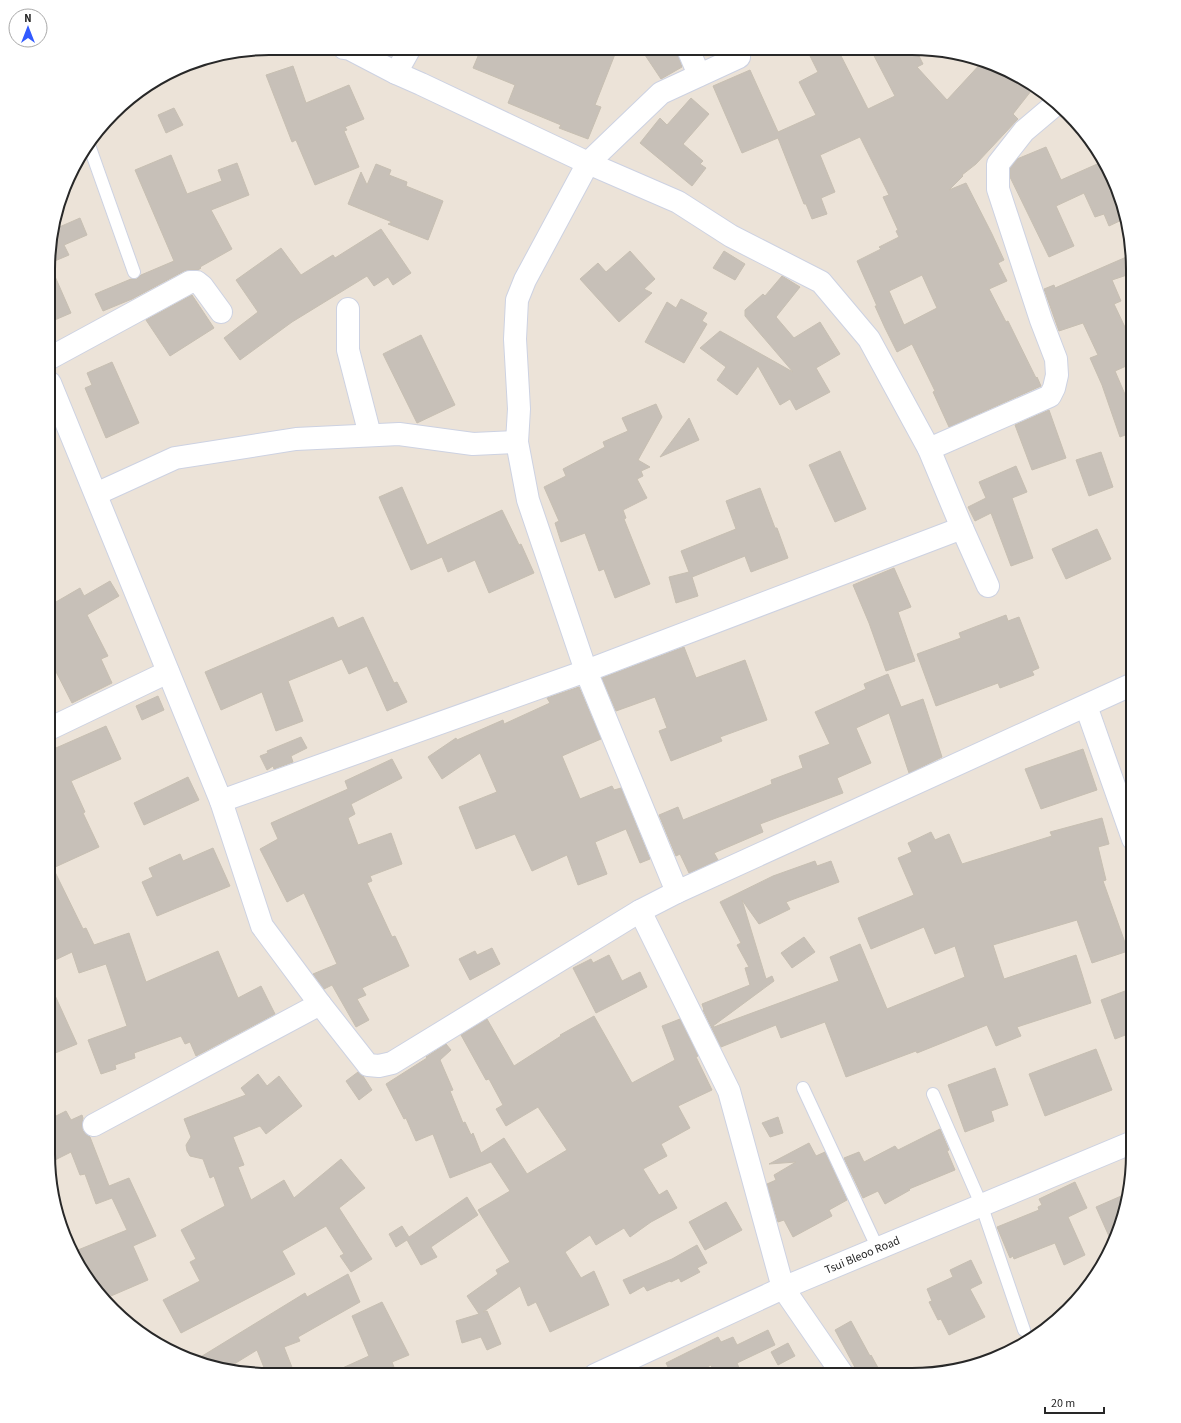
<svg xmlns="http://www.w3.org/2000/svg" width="1181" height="1423" font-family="'Source Sans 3',sans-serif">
  <rect width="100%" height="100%" fill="#ece3d8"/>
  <!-- building -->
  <g fill="#c7c0b8" stroke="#c7bfb2" fill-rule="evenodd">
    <polygon points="481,49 617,49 595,105 601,107 588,139 559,128 561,125 508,103 515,85 473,68"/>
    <polygon points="641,49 676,49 682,67 661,79"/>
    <path d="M807 50H838L868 109 895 96 871 50H916L923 64 917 67 947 100 983 61 996 65 1035 86 1013 114 1018 119 976 164 962 175 963 176 949 190 966 183 992 234 1004 260 998 263 1007 281 989 289 1006 322 1008 321 1036 378 1037 377 1041 386 949 427 933 392 935 391 912 344 897 352 885 328 875 306H877L857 261 881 249 879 247 899 237 896 231 898 230 883 197 889 195 860 137 820 155 835 192 821 198 827 214 812 219 806 204H804L778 138 742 153 713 86 750 70 778 132 816 115 799 82 818 72ZM922 275 937 308 904 325 889 291Z"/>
    <polygon points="293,66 306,103 349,85 364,119 345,127 347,130 344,131 359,167 315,185 296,140 292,142 266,75"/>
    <polygon points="691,98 709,114 683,144 703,161 700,164 706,168 692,186 640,143 660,118 667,125"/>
    <polygon points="174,108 183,125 166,133 158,115"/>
    <polygon points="1046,147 1061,180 1104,161 1125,212 1126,218 1109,226 1104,214 1095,217 1084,193 1056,206 1074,246 1049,257 1010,177 1010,168 1017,159"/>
    <polygon points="171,155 187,194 222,181 218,170 237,163 249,195 211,210 232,249 200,267 201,268 198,270 190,270 184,271 132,299 103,311 95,294 131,279 137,279 141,275 174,261 135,170"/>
    <polygon points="376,164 391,170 389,175 407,182 406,186 443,201 428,240 388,224 392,222 348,204 361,172 367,185"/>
    <polygon points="80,218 87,235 64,245 69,255 50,263 50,240 55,224 57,228"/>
    <polygon points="381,229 411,273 393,285 388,277 374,286 367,276 292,322 240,360 224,338 258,312 236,280 281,248 301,275 333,255 335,258"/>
    <polygon points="630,251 655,279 644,289 652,293 619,322 580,279 598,263 606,272"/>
    <polygon points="724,251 745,264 735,280 713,268"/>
    <polygon points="1131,255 1133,273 1112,280 1121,301 1114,304 1133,344 1133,363 1115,371 1133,413 1133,432 1120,437 1102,385 1090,358 1098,355 1083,323 1059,331 1044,289 1054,285 1055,288"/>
    <polygon points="50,265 71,313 50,322"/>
    <polygon points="782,276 800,287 776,317 794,338 820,322 840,354 816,368 830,392 796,410 790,399 780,405 758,366 737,395 717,380 726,367 700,348 720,331 793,372 745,316 745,310 763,294 765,296"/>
    <polygon points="192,295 214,328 170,356 146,320"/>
    <polygon points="681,299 707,313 702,321 707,324 684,363 645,342 667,302 676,308"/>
    <polygon points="421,335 455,405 417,423 383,354"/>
    <polygon points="112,362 139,423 106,438 85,388 92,385 87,373"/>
    <polygon points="656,404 662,417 638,460 650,467 641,471 643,476 637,479 647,498 623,510 626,518 624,519 650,584 615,598 604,569 599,571 585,533 561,542 555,523 559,521 544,487 566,476 563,469 605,447 603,442 628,431 622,418"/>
    <polygon points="1049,410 1066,458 1032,470 1015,425"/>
    <polygon points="689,418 699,440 660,457"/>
    <polygon points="840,451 866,509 835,522 809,465"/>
    <polygon points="1101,452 1113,487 1089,496 1076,460"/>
    <polygon points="1016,466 1027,492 1012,498 1033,558 1011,566 991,513 975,521 968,507 986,498 979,482"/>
    <polygon points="402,487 427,545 502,510 519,545 521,544 534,573 489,593 475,560 448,572 442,557 411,570 379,497"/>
    <polygon points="760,488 775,528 777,528 788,558 751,572 745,556 692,577 698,596 676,603 669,577 689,572 681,551 736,529 726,501"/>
    <polygon points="1097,529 1111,559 1066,579 1052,549"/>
    <polygon points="894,568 911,607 898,612 915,661 886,671 869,623 853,585"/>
    <polygon points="110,581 119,596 87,615 108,656 101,659 112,683 72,703 49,658 49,606 80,588 84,596"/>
    <polygon points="1006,615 1008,621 1019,617 1039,668 1032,671 1034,675 1000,688 998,683 936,706 917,654 961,638 959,633"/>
    <polygon points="333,617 338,628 363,617 394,683 397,682 407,702 387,711 367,666 349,674 342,659 288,681 303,721 276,731 262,692 221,710 205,672"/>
    <polygon points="684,647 696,678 745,660 767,720 720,737 722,741 671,761 659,731 667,728 655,697 616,711 602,678"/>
    <polygon points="888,674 901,707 923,699 942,757 909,773 889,713 856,728 871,763 837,778 843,793 760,824 763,832 714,853 718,860 689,873 680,854 676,856 659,815 678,807 683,820 772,784 771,780 803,768 799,756 830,744 815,712 866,689 864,684"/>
    <polygon points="579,687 601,739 562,756 580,799 612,786 614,790 621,788 650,859 640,863 626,829 595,842 607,874 578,885 567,855 532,871 515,834 476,849 459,807 497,792 480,753 442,779 428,757 456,738 457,740 503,720 504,724 550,703 547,698"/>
    <polygon points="158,696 164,710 142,720 136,706"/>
    <polygon points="106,726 121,759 71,781 85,812 83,813 99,847 53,868 83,929 86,928 94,945 129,933 146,982 218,951 238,998 261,986 275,1014 196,1056 190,1042 185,1044 181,1036 134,1053 135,1058 115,1065 116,1069 101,1074 88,1040 127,1026 106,964 79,973 72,952 53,961 48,951 49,751"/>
    <polygon points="301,737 307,748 291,756 293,762 274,769 273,766 267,770 260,756 268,753 267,751"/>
    <polygon points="1083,749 1097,790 1041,809 1025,769"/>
    <polygon points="392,759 402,778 351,804 355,814 348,818 358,845 391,833 402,864 370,876 372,881 367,883 392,937 395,936 409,966 362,988 366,995 357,999 369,1020 356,1027 332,985 324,989 313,974 337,964 304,893 287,902 260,849 278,839 271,823 348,789 345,781"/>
    <polygon points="188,777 199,800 144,825 134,803"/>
    <polygon points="1102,818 1109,844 1098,847 1106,880 1103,881 1128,951 1092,963 1077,920 993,945 1004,979 1076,955 1091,1003 1017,1027 1021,1036 996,1046 987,1025 917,1053 916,1051 846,1077 825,1022 781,1038 776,1025 721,1047 703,1010 704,1010 702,1004 750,985 745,968 749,967 737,945 741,943 720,902 773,876 815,861 817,866 831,861 839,882 786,902 790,909 759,924 742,900 766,979 772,976 774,981 713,1026 714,1027 839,981 830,957 860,944 887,1009 965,977 955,946 935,954 924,927 871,949 858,918 914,895 898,858 912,852 908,843 931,832 935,840 949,834 962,864 1052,836 1050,832"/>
    <polygon points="213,848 230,886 157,916 142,882 153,877 149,868 180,854 183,861"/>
    <polygon points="804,937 815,952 792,968 781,953"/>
    <polygon points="492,948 500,964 470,980 459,959 475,951 477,955"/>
    <polygon points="609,955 622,981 640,972 647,987 596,1013 573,968 591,959 593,963"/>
    <polygon points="48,980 77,1044 48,1056"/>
    <polygon points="1133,988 1133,1032 1115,1039 1101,1000"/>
    <polygon points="594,1016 632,1083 675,1060 662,1026 680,1019 698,1056 696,1057 712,1090 678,1106 690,1128 661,1144 667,1156 643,1169 659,1195 667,1190 677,1208 651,1222 630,1237 624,1228 596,1245 590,1235 565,1252 581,1278 594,1271 609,1305 550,1332 536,1302 528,1306 520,1286 483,1312 487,1311 501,1344 487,1350 481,1337 462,1343 456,1321 479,1314 467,1296 498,1274 496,1270 510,1262 478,1210 510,1191 491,1162 450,1178 433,1134 416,1141 406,1118 404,1119 386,1084 427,1058 426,1057 446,1044 451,1050 440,1060 453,1090 450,1091 463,1123 465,1122 471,1135 473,1133 481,1153 504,1138 527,1174 567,1150 538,1107 506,1126 496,1109 503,1105 489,1079 486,1080 461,1035 487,1019 514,1066 561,1036 560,1035"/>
    <polygon points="1096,1049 1112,1090 1045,1116 1029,1074"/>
    <polygon points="995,1068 1008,1105 991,1111 994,1121 965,1132 948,1085"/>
    <polygon points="358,1072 363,1076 372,1090 359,1100 346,1081"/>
    <polygon points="258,1074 267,1086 279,1076 302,1106 266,1134 260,1126 233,1137 244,1165 238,1167 251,1200 284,1180 294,1198 341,1159 365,1188 339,1208 372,1259 351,1272 340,1256 344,1254 326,1226 282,1251 295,1274 181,1333 163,1300 200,1281 190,1262 196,1259 181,1230 225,1206 214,1176 210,1178 203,1159 190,1156 187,1151 186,1145 191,1137 184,1119 246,1095 241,1088"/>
    <polygon points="66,1111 71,1120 82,1115 83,1118 82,1124 83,1131 87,1135 90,1137 109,1186 129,1178 156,1236 133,1246 148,1280 104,1299 78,1265 73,1252 127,1230 112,1198 96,1204 85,1174 80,1175 71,1152 49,1163 48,1120"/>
    <polygon points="778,1117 783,1133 770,1137 762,1123"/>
    <polygon points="940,1129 949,1150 947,1151 955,1170 909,1189 910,1190 885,1204 878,1191 863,1198 844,1158 859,1152 864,1162 895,1146 898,1150"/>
    <polygon points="809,1143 816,1156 825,1152 847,1200 829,1210 832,1216 793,1237 784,1220 778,1222 767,1184 776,1180 774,1175 796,1162 769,1164"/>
    <polygon points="1075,1182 1087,1208 1068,1217 1085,1255 1064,1265 1055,1243 1014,1259 1013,1256 1010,1258 997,1227 1039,1210 1038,1207 1042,1205 1039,1199"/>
    <polygon points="1128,1193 1121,1225 1112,1243 1096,1207"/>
    <polygon points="467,1197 478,1215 431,1247 437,1257 421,1265 407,1240 396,1247 389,1234 402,1226 409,1237"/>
    <polygon points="726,1202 742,1230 705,1250 689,1222"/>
    <polygon points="697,1245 707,1263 697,1268 700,1272 681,1282 679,1278 671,1282 670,1281 647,1291 644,1286 630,1294 623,1280 672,1259"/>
    <polygon points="971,1260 982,1283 970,1289 985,1317 949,1335 941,1319 938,1320 929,1302 932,1301 927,1289 953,1277 950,1270"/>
    <polygon points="348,1274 360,1302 298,1337 300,1341 284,1347 295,1375 267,1375 257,1350 226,1369 198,1363 194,1361 305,1293 307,1297"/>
    <polygon points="382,1302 409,1355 392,1362 397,1375 327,1375 369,1356 352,1316"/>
    <polygon points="851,1321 870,1356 871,1355 882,1375 859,1375 835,1330"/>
    <polygon points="768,1330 775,1345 737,1363 742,1375 715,1375 711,1365 692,1375 672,1375 666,1363 718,1337 721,1342 733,1337 737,1345"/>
    <polygon points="788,1343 795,1356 778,1365 771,1352"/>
  </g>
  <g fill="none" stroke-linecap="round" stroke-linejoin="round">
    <defs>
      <g id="service">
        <polyline points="89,145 134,272"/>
        <polyline points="803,1088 878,1249"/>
        <polyline points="933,1094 981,1204 1024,1330"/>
      </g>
      <g id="minor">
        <polyline points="344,48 350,49 396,73 421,84 588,163 678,202 731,236 821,282 869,339 929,449 962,528 988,586"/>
        <polyline points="688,49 699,75"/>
        <polyline points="396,73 410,48"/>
        <polyline points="348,309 348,350 370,435"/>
        <polyline points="50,358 190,282 197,282 202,286 221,312"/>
        <polyline points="50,383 221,801 262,926 320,1004 368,1065 379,1066 392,1063 640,911 677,892 1133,684"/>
        <polyline points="929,449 1050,396 1054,388 1057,375 1056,359 1041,320 998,189 998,164 1024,131 1056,104"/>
        <polyline points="96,494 175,458 296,439 399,434 473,444 517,442"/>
        <polyline points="1086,706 1133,839"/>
        <polyline points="49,729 168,672"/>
        <polyline points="221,801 586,671 962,528"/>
        <polyline points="677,892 586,671 528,500 517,442 519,409 515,339 517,300 525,280 588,163 661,93 739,57"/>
        <polyline points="640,911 729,1091 783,1288 843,1375"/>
        <polyline points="94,1125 320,1004"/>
      </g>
      <g id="tertiary">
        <path id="s1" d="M595 1375 783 1288 1133 1142"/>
      </g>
    </defs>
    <!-- service casing -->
    <use href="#service" stroke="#cdd2e2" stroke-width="14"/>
    <!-- minor casing -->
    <use href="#minor" stroke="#cdd2e2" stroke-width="24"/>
    <!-- tertiary casing -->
    <use href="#tertiary" stroke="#cdd2e2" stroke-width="24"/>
    <!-- service -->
    <use href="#service" stroke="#fff" stroke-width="12"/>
    <!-- minor -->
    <use href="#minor" stroke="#fff" stroke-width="22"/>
    <!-- tertiary -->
    <use href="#tertiary" stroke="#fff" stroke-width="22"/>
  </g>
  <g text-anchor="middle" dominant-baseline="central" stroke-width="3" stroke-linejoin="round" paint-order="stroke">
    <!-- street labels -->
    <g font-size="12" fill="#282828" stroke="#fff">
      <text stroke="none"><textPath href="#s1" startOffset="293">Tsui Bleoo Road</textPath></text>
    </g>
  </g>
  <!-- crop -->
  <path d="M0 0H1181V1423H0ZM269 55H912A214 214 0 0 1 1126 269V1154A214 214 0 0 1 912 1368H269A214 214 0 0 1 55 1154V269A214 214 0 0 1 269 55Z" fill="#fff" fill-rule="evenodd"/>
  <path fill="none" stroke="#282828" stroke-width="2" d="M269 55H912A214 214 0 0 1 1126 269V1154A214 214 0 0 1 912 1368H269A214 214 0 0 1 55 1154V269A214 214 0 0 1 269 55Z"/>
  <!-- north arrow -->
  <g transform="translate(28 28)"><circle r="19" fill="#ffffff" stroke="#a9a9a9"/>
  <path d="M0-3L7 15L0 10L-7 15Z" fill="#325aff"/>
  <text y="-6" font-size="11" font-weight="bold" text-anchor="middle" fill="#282828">N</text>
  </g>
  <!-- scale -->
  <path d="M1045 1407v6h59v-6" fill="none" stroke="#282828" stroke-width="2"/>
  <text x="1051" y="1407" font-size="12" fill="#282828" stroke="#ffffff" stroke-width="3" paint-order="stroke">20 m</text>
</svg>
